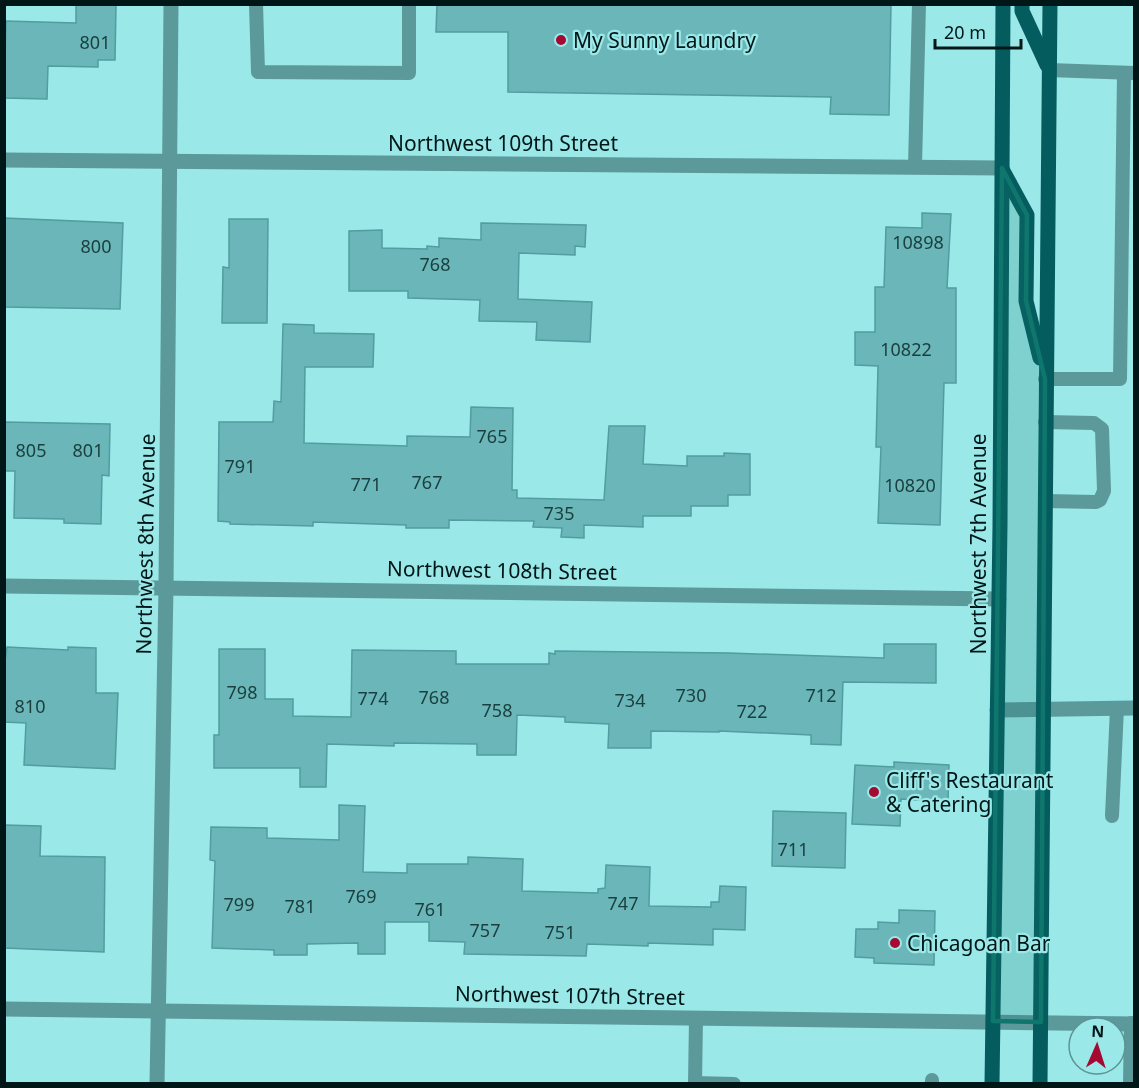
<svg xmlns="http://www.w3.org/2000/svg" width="1139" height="1088" font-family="'Noto Sans',sans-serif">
  <rect width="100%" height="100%" fill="#9be8e9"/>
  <!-- building -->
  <g fill="#6ab6b8" stroke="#519d9f" stroke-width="1.5">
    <polygon points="437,4 891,4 889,115 830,114 831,97 508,92 508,32 436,32"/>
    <polygon points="76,5 116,5 115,60 98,60 98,67 48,66 47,99 4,98 6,21 76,23"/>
    <polygon points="922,213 951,214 947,288 956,288 956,383 944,383 940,525 878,523 881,447 876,447 878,366 855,365 855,332 875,332 875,287 884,287 886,227 922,228"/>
    <polygon points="4,218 123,223 120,309 4,307"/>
    <polygon points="229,219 268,219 267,323 222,323 223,267 229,268"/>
    <polygon points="481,223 586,225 585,247 575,246 575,255 519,253 518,299 592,302 590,342 536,340 537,322 479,321 480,300 408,298 408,291 349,291 349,231 382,230 382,248 427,249 427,246 439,247 439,238 481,240"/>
    <polygon points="283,324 314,325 314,333 374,334 373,367 305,367 304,443 407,446 407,436 470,437 471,407 513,408 512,490 517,490 517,498 604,500 609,426 645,426 643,464 687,466 687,456 724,456 724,453 750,454 750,495 728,495 728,506 691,506 691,516 643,516 643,527 584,525 584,538 561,537 562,528 533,527 534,521 449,520 449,528 406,528 406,525 313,522 313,526 230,524 230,522 218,521 219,422 273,422 274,401 281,402"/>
    <polygon points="4,422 110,424 109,476 102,475 101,524 64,523 64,519 14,518 15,471 4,471"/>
    <polygon points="884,644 936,644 936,683 843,682 841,745 811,744 811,735 719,731 719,732 651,731 651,748 608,748 609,724 565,722 565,717 517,715 516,755 477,755 477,744 394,743 394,746 327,744 326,787 300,787 300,768 214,768 214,735 219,735 219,649 265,649 265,699 293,699 293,716 351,717 352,650 456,651 456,664 549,664 549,653 555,654 555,651 729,653 884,658"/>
    <polygon points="7,647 68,650 68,647 96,648 96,693 118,693 115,769 24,765 26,723 4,722 4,669"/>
    <polygon points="894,762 949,765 948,802 901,799 900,826 852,824 855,765 894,767"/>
    <polygon points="339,805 365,806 363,872 407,873 407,864 468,864 468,857 523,859 522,891 598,893 598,889 605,888 606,865 650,867 649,906 711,907 711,902 719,902 720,886 746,887 745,930 713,929 713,945 648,943 648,946 587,944 586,956 464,954 465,942 429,941 429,922 385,922 385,954 358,954 358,943 307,944 307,955 274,955 274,950 212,948 215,861 210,860 211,827 267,828 267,838 339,840"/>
    <polygon points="773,811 846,813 845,868 772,866"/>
    <polygon points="4,825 41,826 40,856 105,857 104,952 4,948"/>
    <polygon points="899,910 935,911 934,965 874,963 874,958 855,957 856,929 878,929 878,922 899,923"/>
  </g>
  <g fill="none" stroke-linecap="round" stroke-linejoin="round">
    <!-- lane -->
    <g stroke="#5c999b" stroke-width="14">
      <polyline points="256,4 258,72 409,73 409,4"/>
      <polyline points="1049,70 1134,73"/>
      <polyline points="915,166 919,4"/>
      <polyline points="1045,379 1120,379 1124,73"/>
      <polyline points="1045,501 1096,502 1100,500 1104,491 1102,429 1094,423 1045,422"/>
      <polyline points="1112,816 1117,708"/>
      <polyline points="695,1083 734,1084"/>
      <polyline points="695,1084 696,1018"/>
      <polyline points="932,1084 932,1080"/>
      <polyline points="1130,1084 1131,1023"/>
    </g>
    <!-- street -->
    <g stroke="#5c999b" stroke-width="15">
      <polyline points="4,160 1002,168"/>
      <polyline points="4,586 999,599"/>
      <polyline points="997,710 1134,708"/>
      <polyline points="4,1009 1134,1024"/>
      <polyline points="157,1084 166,587 171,4"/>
    </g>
    <!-- primary -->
    <g stroke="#055c5e" stroke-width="15">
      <polyline points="1022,4 1022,11 1047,65"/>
      <polyline points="1003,171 1027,215 1026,301 1040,358"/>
      <polyline points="992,1084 1000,525 1003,4"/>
      <polyline points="1040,1084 1050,4"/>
    </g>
  </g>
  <!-- marked area -->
  <path fill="#0f766e" fill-opacity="0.2" stroke="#0f766e" stroke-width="4.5" stroke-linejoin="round" d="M1002 168 1027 215 1026 301 1045 379 1041 1022 993 1021Z"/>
  <!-- markers -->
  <g fill="#a50931" stroke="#9be8e9" stroke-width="2">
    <circle cx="561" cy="40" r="6"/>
    <circle cx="874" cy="792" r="6"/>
    <circle cx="895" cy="943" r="6"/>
  </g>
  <g text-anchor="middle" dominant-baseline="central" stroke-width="4.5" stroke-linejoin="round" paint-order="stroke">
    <!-- number labels -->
    <g font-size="18" fill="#1b3e3f">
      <text x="95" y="42">801</text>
      <text x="918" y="242">10898</text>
      <text x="96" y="246">800</text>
      <text x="435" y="264">768</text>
      <text x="906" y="349">10822</text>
      <text x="492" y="436">765</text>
      <text x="31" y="450">805</text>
      <text x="88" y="450">801</text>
      <text x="240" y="466">791</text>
      <text x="427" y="482">767</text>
      <text x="366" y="484">771</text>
      <text x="910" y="485">10820</text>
      <text x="559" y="513">735</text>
      <text x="242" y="692">798</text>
      <text x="691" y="695">730</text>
      <text x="821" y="695">712</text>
      <text x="434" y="697">768</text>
      <text x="373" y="698">774</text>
      <text x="630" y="700">734</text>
      <text x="30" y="706">810</text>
      <text x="497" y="710">758</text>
      <text x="752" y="711">722</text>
      <text x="793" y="849">711</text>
      <text x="361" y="896">769</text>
      <text x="623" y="903">747</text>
      <text x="239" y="904">799</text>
      <text x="300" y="906">781</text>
      <text x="430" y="909">761</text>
      <text x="485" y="930">757</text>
      <text x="560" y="932">751</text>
    </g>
    <!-- poi labels -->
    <g font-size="21" fill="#011617" stroke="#9be8e9" text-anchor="start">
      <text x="573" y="40">My Sunny Laundry</text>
      <text x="886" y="780">Cliff's Restaurant<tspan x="886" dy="24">&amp; Catering</tspan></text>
      <text x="907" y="943">Chicagoan Bar</text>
    </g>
    <!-- street labels -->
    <g font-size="21" fill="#011617" stroke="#9be8e9">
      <text x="503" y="143">Northwest 109th Street</text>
      <text transform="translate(145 544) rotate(-89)">Northwest 8th Avenue</text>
      <text transform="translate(978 544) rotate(-90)">Northwest 7th Avenue</text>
      <text transform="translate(502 570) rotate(1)">Northwest 108th Street</text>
      <text transform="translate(570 995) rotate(1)">Northwest 107th Street</text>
    </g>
  </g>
  <!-- border -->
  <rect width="1139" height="1088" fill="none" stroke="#011617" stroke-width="12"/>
  <!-- north arrow -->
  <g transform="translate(1097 1046) rotate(3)"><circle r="28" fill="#9be8e9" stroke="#5d9495" stroke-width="1.5"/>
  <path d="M0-4.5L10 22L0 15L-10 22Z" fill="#a50931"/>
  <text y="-9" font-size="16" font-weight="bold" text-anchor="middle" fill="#011617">N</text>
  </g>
  <!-- scale -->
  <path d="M935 39v9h86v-9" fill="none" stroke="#011617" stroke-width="3"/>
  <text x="944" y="39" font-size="18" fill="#011617" stroke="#9be8e9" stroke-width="4.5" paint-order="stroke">20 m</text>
</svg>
